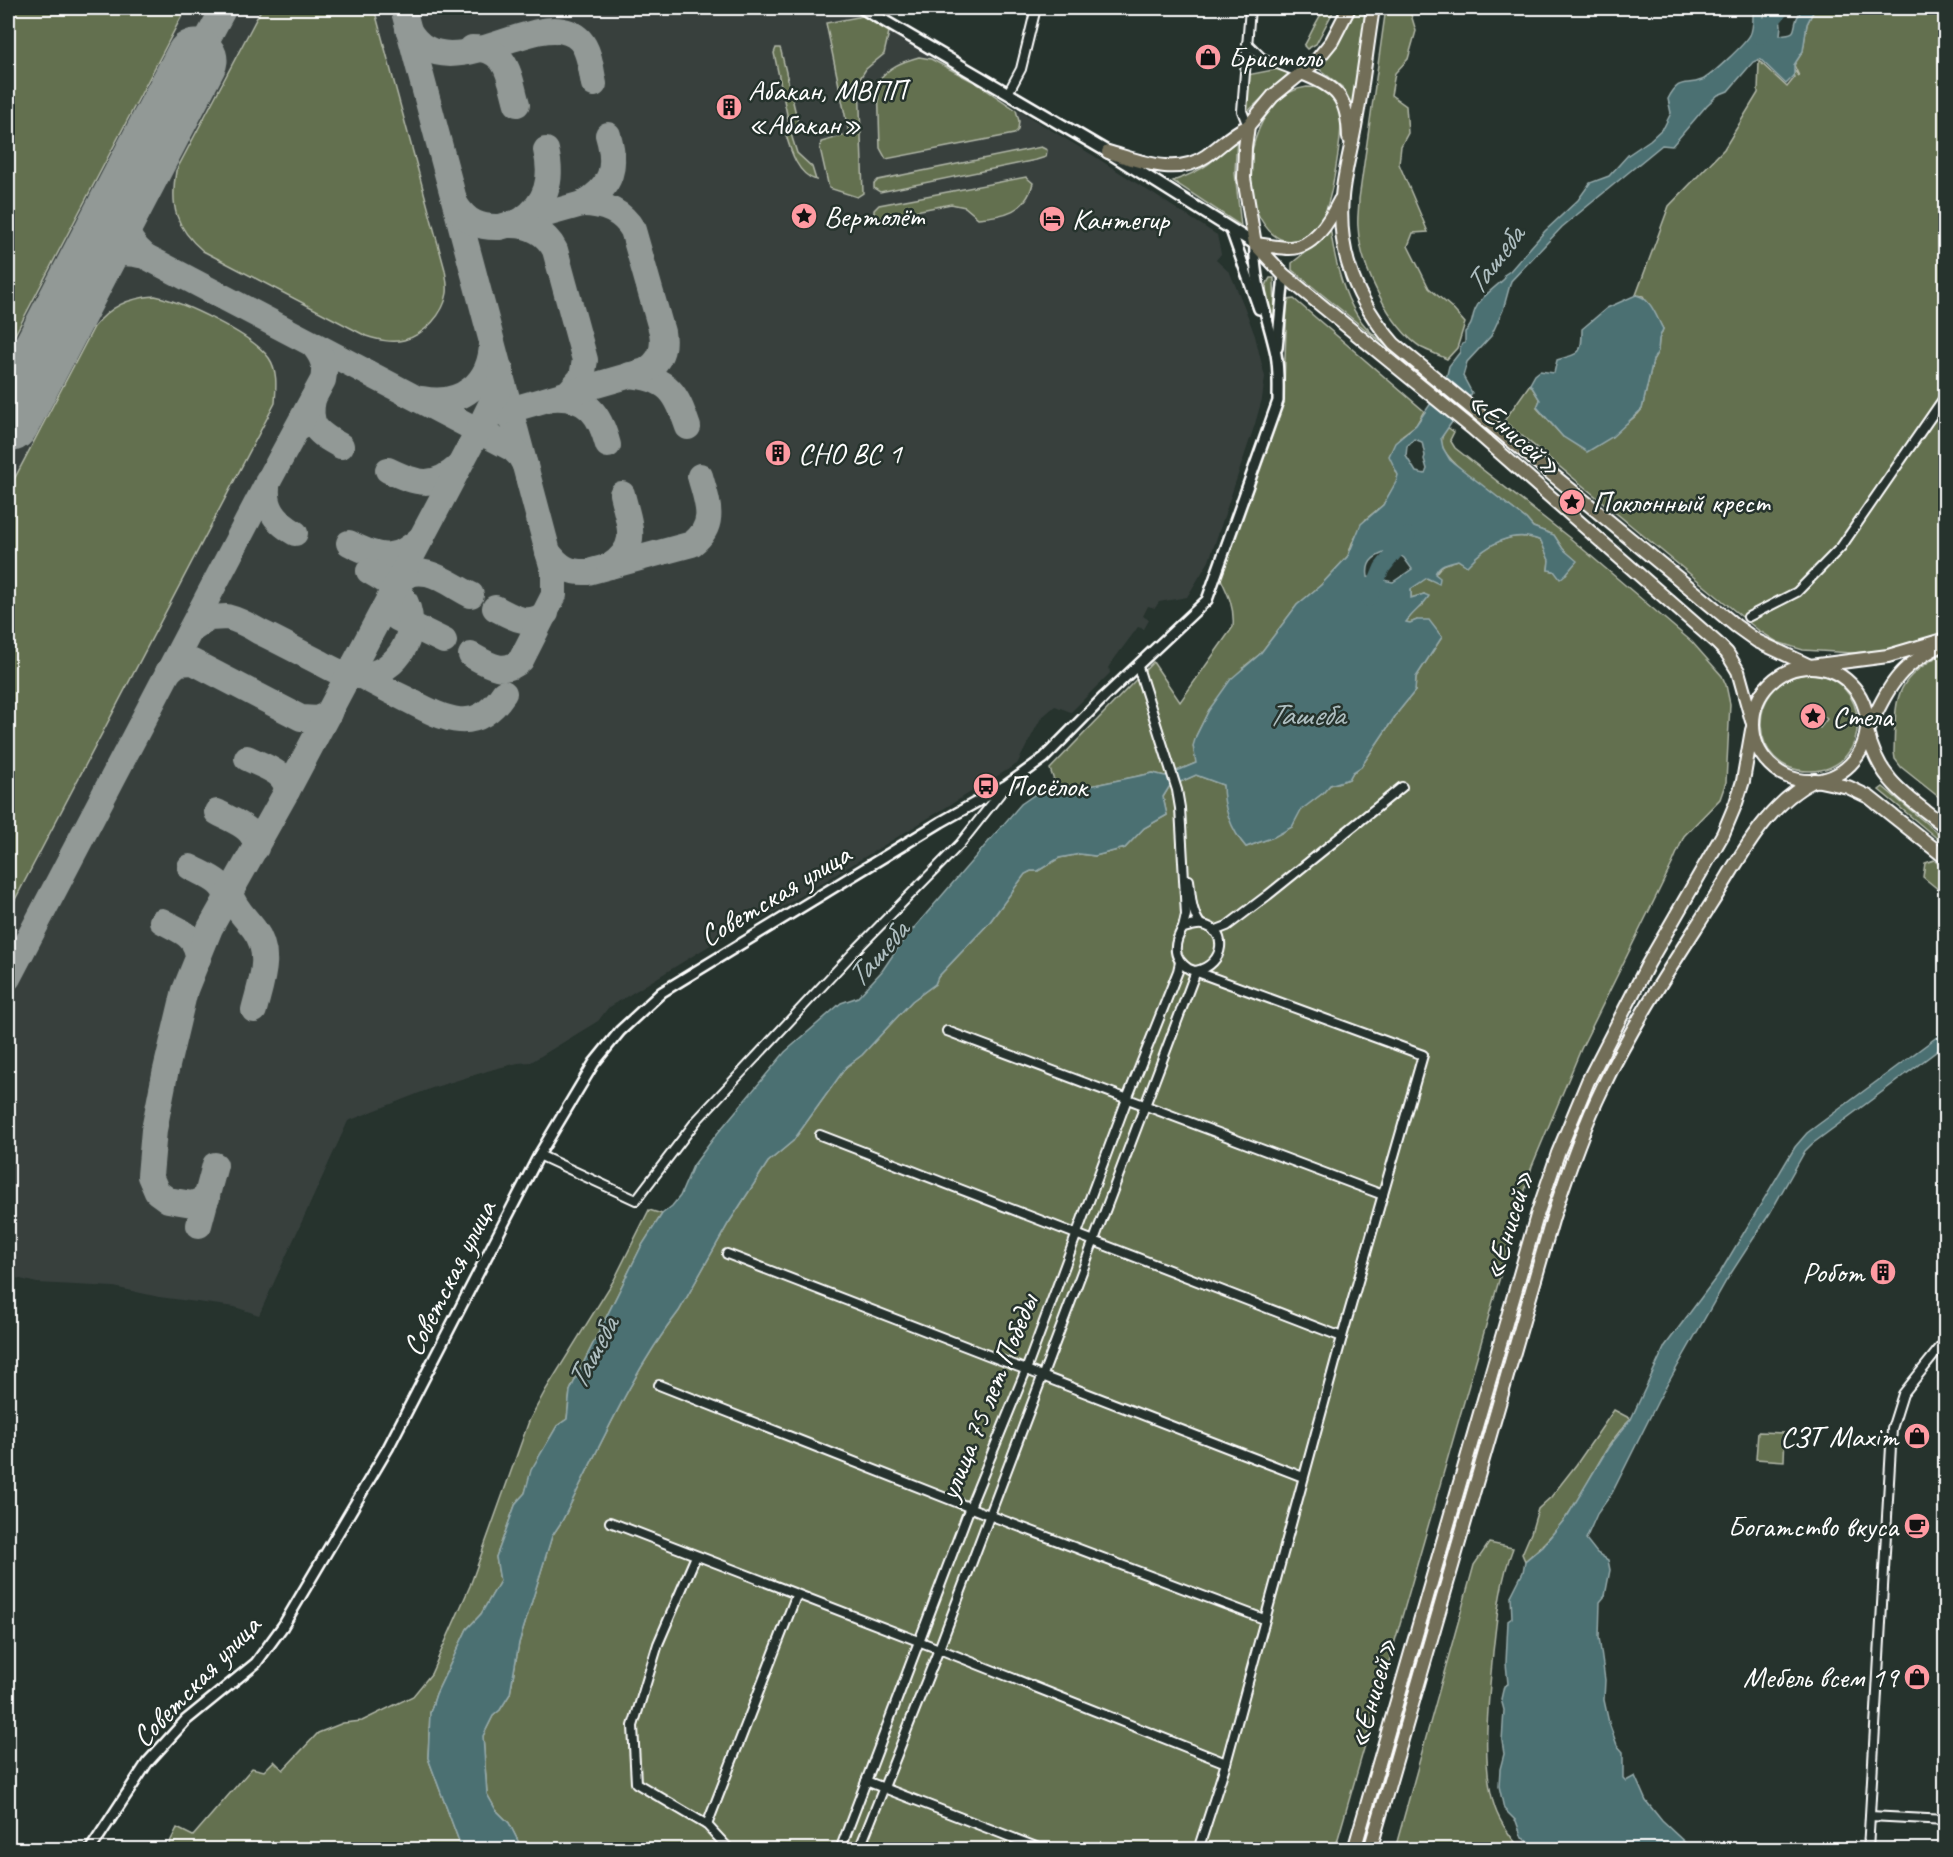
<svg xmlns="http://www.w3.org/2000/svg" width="1953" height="1857" font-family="Caveat,sans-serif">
  <rect width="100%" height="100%" fill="#26332d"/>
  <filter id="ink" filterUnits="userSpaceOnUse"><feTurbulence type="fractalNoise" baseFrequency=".0167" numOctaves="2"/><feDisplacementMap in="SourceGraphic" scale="12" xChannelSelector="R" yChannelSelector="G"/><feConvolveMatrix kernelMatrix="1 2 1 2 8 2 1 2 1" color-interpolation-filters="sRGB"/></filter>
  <g filter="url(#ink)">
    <!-- built -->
    <polygon fill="#38403e" points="8,8 849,8 1094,156 1217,235 1221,254 1216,260 1230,273 1244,306 1255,336 1265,377 1262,399 1255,424 1209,561 1187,597 1159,602 1155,608 1148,606 1143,616 1149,620 1144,629 1138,627 1109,666 1110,673 1071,712 1055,706 1041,718 1017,764 758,922 751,920 608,1008 598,1021 531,1062 518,1063 494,1069 432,1088 348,1121 259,1315 235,1307 159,1297 114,1287 37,1283 8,1276"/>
    <!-- green -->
    <g fill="#636f50" stroke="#b1b7a8" stroke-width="1.5" fill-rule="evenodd">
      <polygon points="8,8 186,8 8,348"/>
      <path d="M262 8H374L445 270C446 277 448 286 447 293 444 314 424 335 404 340 391 343 379 340 366 336L203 251C175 227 170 206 176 171Z"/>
      <path d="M1326 8H1335L1316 44 1307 49 1304 46C1312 33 1316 19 1326 8Z"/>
      <polygon points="1357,8 1368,8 1352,115 1342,87 1319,69 1340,39"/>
      <path d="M1386 8H1409L1416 31 1408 59 1395 73 1391 95 1406 106 1408 133 1401 146 1399 164 1428 232 1413 233 1408 246 1429 288 1451 307 1465 323 1457 348 1447 359C1439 355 1430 352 1422 348 1389 327 1360 265 1358 227 1357 218 1359 208 1359 199Z"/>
      <polygon points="1815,8 1945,8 1945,632 1888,650 1852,653 1803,650 1777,642 1758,630 1504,421 1530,384 1540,400 1537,408 1563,437 1627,423 1638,414 1642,409 1653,360 1658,351 1659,339 1663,329 1643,296 1636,295 1669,206 1724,149 1758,93 1759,61 1787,87 1795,77 1792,68 1799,76 1794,65 1803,51 1807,24"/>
      <polygon points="863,16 889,32 884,54 866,69 859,80 863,193 857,197 829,188 820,148 821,142 849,134 826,23"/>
      <polygon points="776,48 780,48 781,51 798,123 796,128 791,128 789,124 774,53"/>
      <path d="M919 57 931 59 976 83 1016 110 1019 121 1018 130 1014 134 886 159 880 148 878 81C889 67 901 62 919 57Z"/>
      <polygon points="1278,69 1290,72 1245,114 1247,75"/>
      <path d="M1307 87C1316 87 1326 88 1332 96 1337 101 1340 109 1341 116 1342 137 1332 201 1322 219 1304 250 1277 248 1260 218 1236 178 1255 93 1307 87Z"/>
      <path d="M788 133 791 134 797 153 812 167 816 180C798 175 791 152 786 135Z"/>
      <path d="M1237 136 1235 173 1241 226 1173 181C1207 169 1213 162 1237 136Z"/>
      <polygon points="1041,147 1047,150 1046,157 1036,160 880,192 874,188 874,184 878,180"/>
      <path d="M1026 177 1033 183C1026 212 1004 216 978 218L965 207 951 204 890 216 877 219 874 214V210L879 205Z"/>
      <path d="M1330 226C1334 257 1342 295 1361 321 1369 332 1382 342 1392 351L1292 270V263L1319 241Z"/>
      <path d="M1270 278H1274L1275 318H1273C1268 305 1261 290 1270 278Z"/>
      <path d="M155 296C183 302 253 335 269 358 278 371 276 388 275 403L8 913V491L94 327C110 306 129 298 155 296Z"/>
      <path d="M1294 299 1424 411 1416 425 1400 437 1395 468 1398 475 1397 482 1383 505 1366 519 1352 543 1348 556 1321 585 1297 605 1260 654 1245 666 1209 710 1196 736V763L1165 776 1153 773 1090 786 1083 784C1075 789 1066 785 1057 789L1050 769 1153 662 1180 702 1233 627C1235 606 1227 592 1218 573L1276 421 1284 387 1287 300Z"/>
      <path d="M1447 427 1454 432 1450 440 1455 448 1571 539 1692 642 1722 676 1726 685 1730 704 1726 782 1720 799 1684 836 1673 862 1581 1049 1532 1166 1335 1849H522L509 1823 496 1810 487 1794 483 1736 493 1716 500 1710 510 1694 519 1643 552 1536 562 1521C598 1451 631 1373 679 1311L728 1224 768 1162 793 1141 846 1067 862 1055 912 1001 935 984 938 977 989 923 1025 874 1031 871H1038L1059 858 1080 854 1095 856 1125 848 1144 828 1167 815 1163 797 1169 787 1196 775 1223 785C1228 807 1230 829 1246 847L1273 837 1292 827 1300 810 1323 793 1330 785 1349 779 1353 772 1361 767 1398 712 1415 691 1416 677 1442 637 1417 620 1410 623 1406 622 1415 610 1423 605 1424 594 1411 598V589L1426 578 1431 580C1441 565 1440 565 1458 560L1467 565C1486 545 1513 528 1541 541L1549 560 1548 570 1566 574 1576 561 1563 549 1554 535 1533 527 1526 519C1508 504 1446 465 1442 445 1440 438 1444 433 1447 427Z"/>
      <path d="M1945 652V802L1901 767 1895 759 1894 752C1896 695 1892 682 1945 652Z"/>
      <path d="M1806 674C1874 673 1874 771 1810 771 1748 772 1743 682 1806 674ZM1810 705 1827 719 1820 728 1803 714Z"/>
      <polygon points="1883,787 1945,839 1945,845 1879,790"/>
      <polygon points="1934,860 1945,870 1945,895 1923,877 1925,863"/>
      <polygon points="649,1210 662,1214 641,1247 575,1380 570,1391 567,1419 557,1426 532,1470 525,1493 516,1503 496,1557 500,1581 481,1614 467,1629 436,1694 430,1713 428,1758 460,1844 464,1849 166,1850 177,1828 193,1836 252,1768 264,1771 274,1761 283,1770 318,1733 343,1723 362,1721 413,1696 431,1674 470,1586 529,1421 545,1391 614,1280"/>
      <path d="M1614 1410 1631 1419C1607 1441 1594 1474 1577 1501 1563 1524 1545 1544 1525 1561L1522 1554 1531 1533 1538 1509 1551 1497 1576 1465Z"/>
      <polygon points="1758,1432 1785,1433 1784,1461 1756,1459"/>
      <path d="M1489 1543 1513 1548C1500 1581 1497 1616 1493 1652 1489 1697 1480 1765 1495 1808 1499 1820 1513 1843 1523 1849H1395L1474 1565Z"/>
    </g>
    <!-- water -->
    <g fill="#4c6f72" stroke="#94a9aa" stroke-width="1.5" fill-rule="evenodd">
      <path d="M1753 8H1766L1764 17 1768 20H1780L1781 25 1780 35C1798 33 1792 32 1797 18 1799 14 1801 11 1802 8H1815L1807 24 1803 51 1794 65V76L1786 84 1760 59 1753 62 1728 91 1718 95 1707 105 1672 146 1662 145 1562 227 1511 281 1503 310 1491 336 1467 362 1463 376 1472 393 1441 438 1443 448 1450 460 1526 519 1533 527 1554 535 1563 549 1577 561 1566 574 1560 579 1554 571 1548 570 1549 560 1541 541C1513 528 1486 545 1467 566L1458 560C1448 563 1439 563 1435 574L1440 578 1439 584 1427 578 1411 589V598L1424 594 1429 596C1423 606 1413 612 1406 622L1410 623 1417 620H1429L1442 637 1416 677 1415 691 1398 712 1361 767 1353 772 1349 779 1330 785 1323 793 1301 810 1292 827 1274 837 1246 847C1231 830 1223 807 1223 785L1196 775 1169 787 1163 797 1167 815 1144 828 1125 848 1095 856 1080 854 1059 858 1038 871H1031L1025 874 989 923 938 977 935 984 912 1001 862 1055 846 1067 793 1141 768 1162 728 1224 679 1311C631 1373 598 1451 562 1521L552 1536 519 1643 510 1694 500 1710 493 1716 483 1736 487 1794 496 1810 509 1823 522 1849H464L460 1844 428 1758 430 1713 436 1694 467 1629 481 1614 500 1581 496 1557 516 1503 525 1493 531 1470 557 1426 567 1419 570 1391 575 1380 641 1247 662 1214 672 1206 680 1196 693 1166 716 1135 785 1052 841 1003 858 997 882 971 901 943 1021 804 1040 791 1057 789 1065 785 1078 787 1083 784 1090 786 1153 773 1165 776 1196 763 1193 746 1196 736 1209 710 1231 679 1260 654 1297 605 1321 585 1348 556 1361 524 1383 505 1396 482 1398 475 1389 456 1395 443 1416 425 1445 383 1449 366 1460 352V348L1462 344 1465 343V332C1474 323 1471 320 1475 310 1481 296 1495 288 1505 278L1504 275 1510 271 1545 231 1578 200 1590 183 1609 176 1628 155 1650 140 1664 127 1671 113 1668 99C1680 76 1685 87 1702 80 1710 77 1746 43 1750 35 1754 28 1753 16 1753 8ZM1414 439 1422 442 1425 456 1424 459 1427 469 1425 474 1416 472 1406 456 1407 446ZM1392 550 1404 558 1412 569 1393 582 1368 577C1365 559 1377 555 1392 550Z"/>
      <path d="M1636 295C1651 298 1656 316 1663 329L1659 339 1658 351 1653 360 1642 409 1612 437 1587 452 1563 437 1537 407 1540 400 1530 384 1535 375 1540 371 1554 373 1557 360C1581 353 1582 354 1582 329L1607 308Z"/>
      <polygon points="1945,1031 1945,1045 1812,1144 1805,1151 1770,1213 1726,1281 1659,1399 1612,1493 1597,1514 1586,1539 1597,1553 1608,1560 1610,1570 1605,1596 1600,1602 1599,1637 1605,1680 1604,1700 1609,1723 1617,1745 1623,1752 1623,1778 1626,1781 1635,1776 1646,1801 1662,1821 1692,1849 1538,1850 1532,1848 1530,1842 1522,1838 1516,1821 1504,1809 1499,1786 1500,1769 1504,1754 1502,1741 1504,1710 1501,1699 1504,1686 1508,1684 1506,1663 1508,1621 1512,1618 1511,1596 1523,1572 1525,1561 1543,1546 1568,1515 1608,1448 1631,1419 1665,1346 1721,1271 1795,1147 1807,1133"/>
    </g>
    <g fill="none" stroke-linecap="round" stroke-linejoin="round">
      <!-- river -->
      <g stroke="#4c6f72" stroke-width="16">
        <polyline points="1760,36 1782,8"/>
        <polyline points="1369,599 1382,568 1408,535"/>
      </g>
      <!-- taxiway -->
      <g stroke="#929996" stroke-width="26">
        <path d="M403 8 548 552C559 567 569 573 588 572L692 544C718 524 707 502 700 476"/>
        <path d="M408 29C446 97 542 0 580 40 590 51 591 70 594 84"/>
        <path d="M472 48C508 48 509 76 517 104"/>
        <polyline points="196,60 224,8"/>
        <path d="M132 184C121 213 119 234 145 256L513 449 520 456 525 465"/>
        <path d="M456 205C467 222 479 228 500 227L582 204C613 187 617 166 608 135"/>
        <path d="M522 220C547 203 553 179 546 150"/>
        <path d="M508 225C528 224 546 232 555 250L585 360 582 377 568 393"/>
        <path d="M84 276C103 254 117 249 145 256"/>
        <path d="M630 375C670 379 676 393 688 427"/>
        <path d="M553 398C588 396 600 415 608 445"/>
        <path d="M313 399C307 427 319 434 341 446"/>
        <path d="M422 399C461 407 491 383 492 343"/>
        <path d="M496 414 645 371C660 362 665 350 662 332L633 230C622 211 604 204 582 204"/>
        <path d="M388 470C417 484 434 489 459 466"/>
        <path d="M268 480C263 505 274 521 295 533"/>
        <path d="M349 543C379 559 396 562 422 537"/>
        <path d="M610 566C641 546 629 524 622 494"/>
        <path d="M400 580C422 560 449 584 471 595"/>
        <path d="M495 608C513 617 528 628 546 613"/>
        <polyline points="397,618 444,641"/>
        <path d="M190 631 209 618 227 617C239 620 250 626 260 632 281 642 301 653 321 663 334 670 346 677 360 676 399 674 424 629 402 596 393 584 381 578 369 571"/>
        <path d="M471 655C487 664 505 676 521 660L554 595V572L548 552"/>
        <polyline points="168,672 178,663 193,662 301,718 318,719 329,713"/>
        <path d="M356 673C372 682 390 691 406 699 444 719 475 737 504 693"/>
        <path d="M247 758C262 766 286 771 287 791"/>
        <path d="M217 812C232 821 256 827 256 848"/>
        <path d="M190 867C204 875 226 881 227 900"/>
        <path d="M230 893C234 908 245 917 254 929 273 954 261 982 254 1010"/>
        <path d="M162 921C180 931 197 935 198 958"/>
        <path d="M8 978 269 480 323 380C326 366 323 357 314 346"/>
        <polyline points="207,1198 192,1204 168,1200 157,1192 150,1176 154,1130 165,1074 185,990 210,928 287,791 478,431 499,388 501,370"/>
        <polyline points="199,1225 215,1165"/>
      </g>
      <!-- runway -->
      <polyline stroke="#929996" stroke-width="63" points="8,421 196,60"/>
      <defs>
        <g id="minor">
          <polyline points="1247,43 1262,58 1301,73"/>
          <polyline points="1008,93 1021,69 1036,8"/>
          <polyline points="1248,126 1242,111 1250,8"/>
          <polyline points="1748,617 1797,592 1841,547 1946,395"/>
          <polyline points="1138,667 1177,790 1180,808 1186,915 1183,928"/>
          <path d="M1189 880C1191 896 1191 911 1200 924"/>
          <polyline points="1214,931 1227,926 1268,895 1402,787"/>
          <path d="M1196 971C1225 965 1229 929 1202 925 1196 924 1189 927 1183 928 1173 944 1172 958 1189 969L1423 1055 1342 1337 1226 1763 1198 1850"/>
          <polyline points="947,1031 1383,1195"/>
          <polyline points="820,1135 1342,1337"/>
          <polyline points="539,1155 636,1200 697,1120 853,953 960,844 1006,786"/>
          <polyline points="727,1254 1303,1477"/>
          <polyline points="659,1385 989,1515 1264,1619"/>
          <polyline points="610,1522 939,1649 1226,1763"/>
          <polyline points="696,1556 658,1644 633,1726 636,1783 707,1825 730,1850"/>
          <polyline points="866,1781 1044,1850"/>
          <polyline points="1870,1816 1946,1820"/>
          <polyline points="707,1825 796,1596"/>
          <polyline points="840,1850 970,1507 1026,1370 1127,1099 1178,971 1180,962"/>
          <polyline points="859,1850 939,1649 1196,971"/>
          <polyline points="1868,1850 1892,1429 1903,1394 1946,1340"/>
        </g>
        <g id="tertiary">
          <polyline points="1231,230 1259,309"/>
          <polyline points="1277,348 1284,275"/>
          <path d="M90 1850 147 1763 186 1720 256 1663 283 1626 388 1448 539 1155 594 1063 620 1031 662 992 941 822 1007 785 1044 758 1104 697 1207 600 1278 401C1278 385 1279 370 1276 354 1268 318 1253 281 1255 244"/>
        </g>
        <polyline id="secondary" points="862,8 1108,152 1255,244"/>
        <g id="primary">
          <polyline points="1810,666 1888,656 1946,639"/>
          <path d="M1867 731C1879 782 1907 796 1946 827"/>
          <polyline points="1815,780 1848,787 1869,797 1946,858"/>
        </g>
        <g id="trunk">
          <polyline points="1349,8 1332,41 1315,62 1273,96 1248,126 1245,147 1244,178 1255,244 1284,275 1472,428 1717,643 1727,653 1738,671 1752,721"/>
          <path d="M1373 8C1367 45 1363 83 1356 121 1352 146 1344 172 1342 197 1337 255 1357 301 1394 344L1736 626 1757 641 1810 666"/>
          <path d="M1301 73C1338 87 1348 98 1349 138"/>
          <path d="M1108 152C1140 161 1176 177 1206 156 1222 145 1230 135 1248 126"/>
          <path d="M1255 244C1265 245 1276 247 1287 248 1313 250 1330 220 1340 200"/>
          <circle cx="1810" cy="724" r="57"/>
          <path d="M1869 727C1891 683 1899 665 1946 643"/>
          <polyline points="1354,1850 1538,1212 1558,1153 1588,1081 1648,964 1723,834 1736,803 1743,781 1752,730"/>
          <path d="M1370 1850 1553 1217C1567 1174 1582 1130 1602 1089 1632 1025 1673 964 1711 904 1740 859 1765 804 1815 780"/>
        </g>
      </defs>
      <!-- minor casing -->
      <use href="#minor" stroke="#fff" stroke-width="12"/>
      <!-- tertiary casing -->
      <use href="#tertiary" stroke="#fff" stroke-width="14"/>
      <!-- secondary casing -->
      <use href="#secondary" stroke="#fff" stroke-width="15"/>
      <!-- primary casing -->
      <use href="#primary" stroke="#fff" stroke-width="16"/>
      <!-- trunk casing -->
      <use href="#trunk" stroke="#fff" stroke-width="16"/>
      <!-- minor -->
      <use href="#minor" stroke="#26332d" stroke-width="8"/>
      <!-- tertiary -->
      <use href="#tertiary" stroke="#26332d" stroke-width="9"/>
      <!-- secondary -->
      <use href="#secondary" stroke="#26332d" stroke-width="10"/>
      <!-- primary -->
      <use href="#primary" stroke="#726e59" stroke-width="12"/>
      <!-- trunk -->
      <use href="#trunk" stroke="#726e59" stroke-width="12"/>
    </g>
  </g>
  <!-- icons -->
  <defs>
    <symbol id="shop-disc" viewBox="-11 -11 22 22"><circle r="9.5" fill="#ff9aa2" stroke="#26332d"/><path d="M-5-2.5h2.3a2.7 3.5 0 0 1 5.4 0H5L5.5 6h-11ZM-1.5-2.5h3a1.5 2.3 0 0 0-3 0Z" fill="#111"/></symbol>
    <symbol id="building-disc" viewBox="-11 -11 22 22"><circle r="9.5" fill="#ff9aa2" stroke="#26332d"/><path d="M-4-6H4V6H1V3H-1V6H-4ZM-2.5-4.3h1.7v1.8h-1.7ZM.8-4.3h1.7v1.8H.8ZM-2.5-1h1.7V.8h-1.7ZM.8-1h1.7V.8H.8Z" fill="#111"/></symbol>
    <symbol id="sight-disc" viewBox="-11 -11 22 22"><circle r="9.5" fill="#ff9aa2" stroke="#26332d"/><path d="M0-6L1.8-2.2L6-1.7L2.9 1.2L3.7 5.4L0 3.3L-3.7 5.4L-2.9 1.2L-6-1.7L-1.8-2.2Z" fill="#111"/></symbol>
    <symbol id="hotel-disc" viewBox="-11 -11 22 22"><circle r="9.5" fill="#ff9aa2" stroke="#26332d"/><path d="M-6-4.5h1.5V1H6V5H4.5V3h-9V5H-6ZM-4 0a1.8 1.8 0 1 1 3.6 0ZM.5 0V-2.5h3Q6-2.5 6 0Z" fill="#111"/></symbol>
    <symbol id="bus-disc" viewBox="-11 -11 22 22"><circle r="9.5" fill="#ff9aa2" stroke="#26332d"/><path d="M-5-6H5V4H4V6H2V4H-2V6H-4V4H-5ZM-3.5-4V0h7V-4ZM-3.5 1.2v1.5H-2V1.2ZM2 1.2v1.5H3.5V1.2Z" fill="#111"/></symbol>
    <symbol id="cafe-disc" viewBox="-11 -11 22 22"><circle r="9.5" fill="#ff9aa2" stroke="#26332d"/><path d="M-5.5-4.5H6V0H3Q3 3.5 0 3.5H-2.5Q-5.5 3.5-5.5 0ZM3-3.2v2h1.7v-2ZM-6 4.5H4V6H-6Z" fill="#111"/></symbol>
  </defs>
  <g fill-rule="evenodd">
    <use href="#shop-disc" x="1193" y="42" width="30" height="30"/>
    <use href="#building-disc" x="714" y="92" width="30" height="30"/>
    <use href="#sight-disc" x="789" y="201" width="30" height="30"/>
    <use href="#hotel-disc" x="1037" y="204" width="30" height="30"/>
    <use href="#building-disc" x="763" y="438" width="30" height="30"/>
    <use href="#sight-disc" x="1557" y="487" width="30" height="30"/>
    <use href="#sight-disc" x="1798" y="701" width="30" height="30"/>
    <use href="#bus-disc" x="971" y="771" width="30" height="30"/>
    <use href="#building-disc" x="1868" y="1257" width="30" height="30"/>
    <use href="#shop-disc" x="1902" y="1421" width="30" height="30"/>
    <use href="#cafe-disc" x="1902" y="1511" width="30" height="30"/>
    <use href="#shop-disc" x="1902" y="1662" width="30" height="30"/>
  </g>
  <g text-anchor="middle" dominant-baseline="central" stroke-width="5" stroke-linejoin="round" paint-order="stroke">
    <!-- poi labels -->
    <g font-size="30" fill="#fff" stroke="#26332d" text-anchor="start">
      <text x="1228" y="57">Бристоль</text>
      <text x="748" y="90">Абакан, МВПП<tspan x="748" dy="34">«Абакан»</tspan></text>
      <text x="824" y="216">Вертолёт</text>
      <text x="1072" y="219">Кантегир</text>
      <text x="798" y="453">СНО ВС 1</text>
      <text x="1592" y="502">Поклонный крест</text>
      <text x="1832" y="716">Стела</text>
      <text x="1006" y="786">Посёлок</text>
      <text x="1864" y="1272" text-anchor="end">Робот</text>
      <text x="1898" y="1436" text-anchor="end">СЗТ Maxim</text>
      <text x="1898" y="1526" text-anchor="end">Богатство вкуса</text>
      <text x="1898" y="1677" text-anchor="end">Мебель всем 19</text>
    </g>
    <!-- street labels -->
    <g font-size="30" fill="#fff" stroke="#26332d">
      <text transform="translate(1515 433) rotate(41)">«Енисей»</text>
      <text transform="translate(775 895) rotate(-31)">Советская улица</text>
      <text transform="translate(1508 1225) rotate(-73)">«Енисей»</text>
      <text transform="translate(449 1278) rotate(-63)">Советская улица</text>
      <text transform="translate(988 1397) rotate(-68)">улица 75 лет Победы</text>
      <text transform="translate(196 1681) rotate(-46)">Советская улица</text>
      <text transform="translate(1372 1693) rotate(-74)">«Енисей»</text>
    </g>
    <!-- water labels -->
    <g font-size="32" font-style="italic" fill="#aebec0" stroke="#26332d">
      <text transform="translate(1494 260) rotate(-53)">Ташеба</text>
      <text x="1306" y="714">Ташеба</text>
      <text transform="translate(877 954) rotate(-49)">Ташеба</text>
      <text transform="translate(592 1353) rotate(-62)">Ташеба</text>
    </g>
  </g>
  <!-- margin -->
  <rect width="1953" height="1857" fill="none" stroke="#26332d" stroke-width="30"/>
  <rect x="15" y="15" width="1923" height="1827" fill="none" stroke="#fff" stroke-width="2" filter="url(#ink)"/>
</svg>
